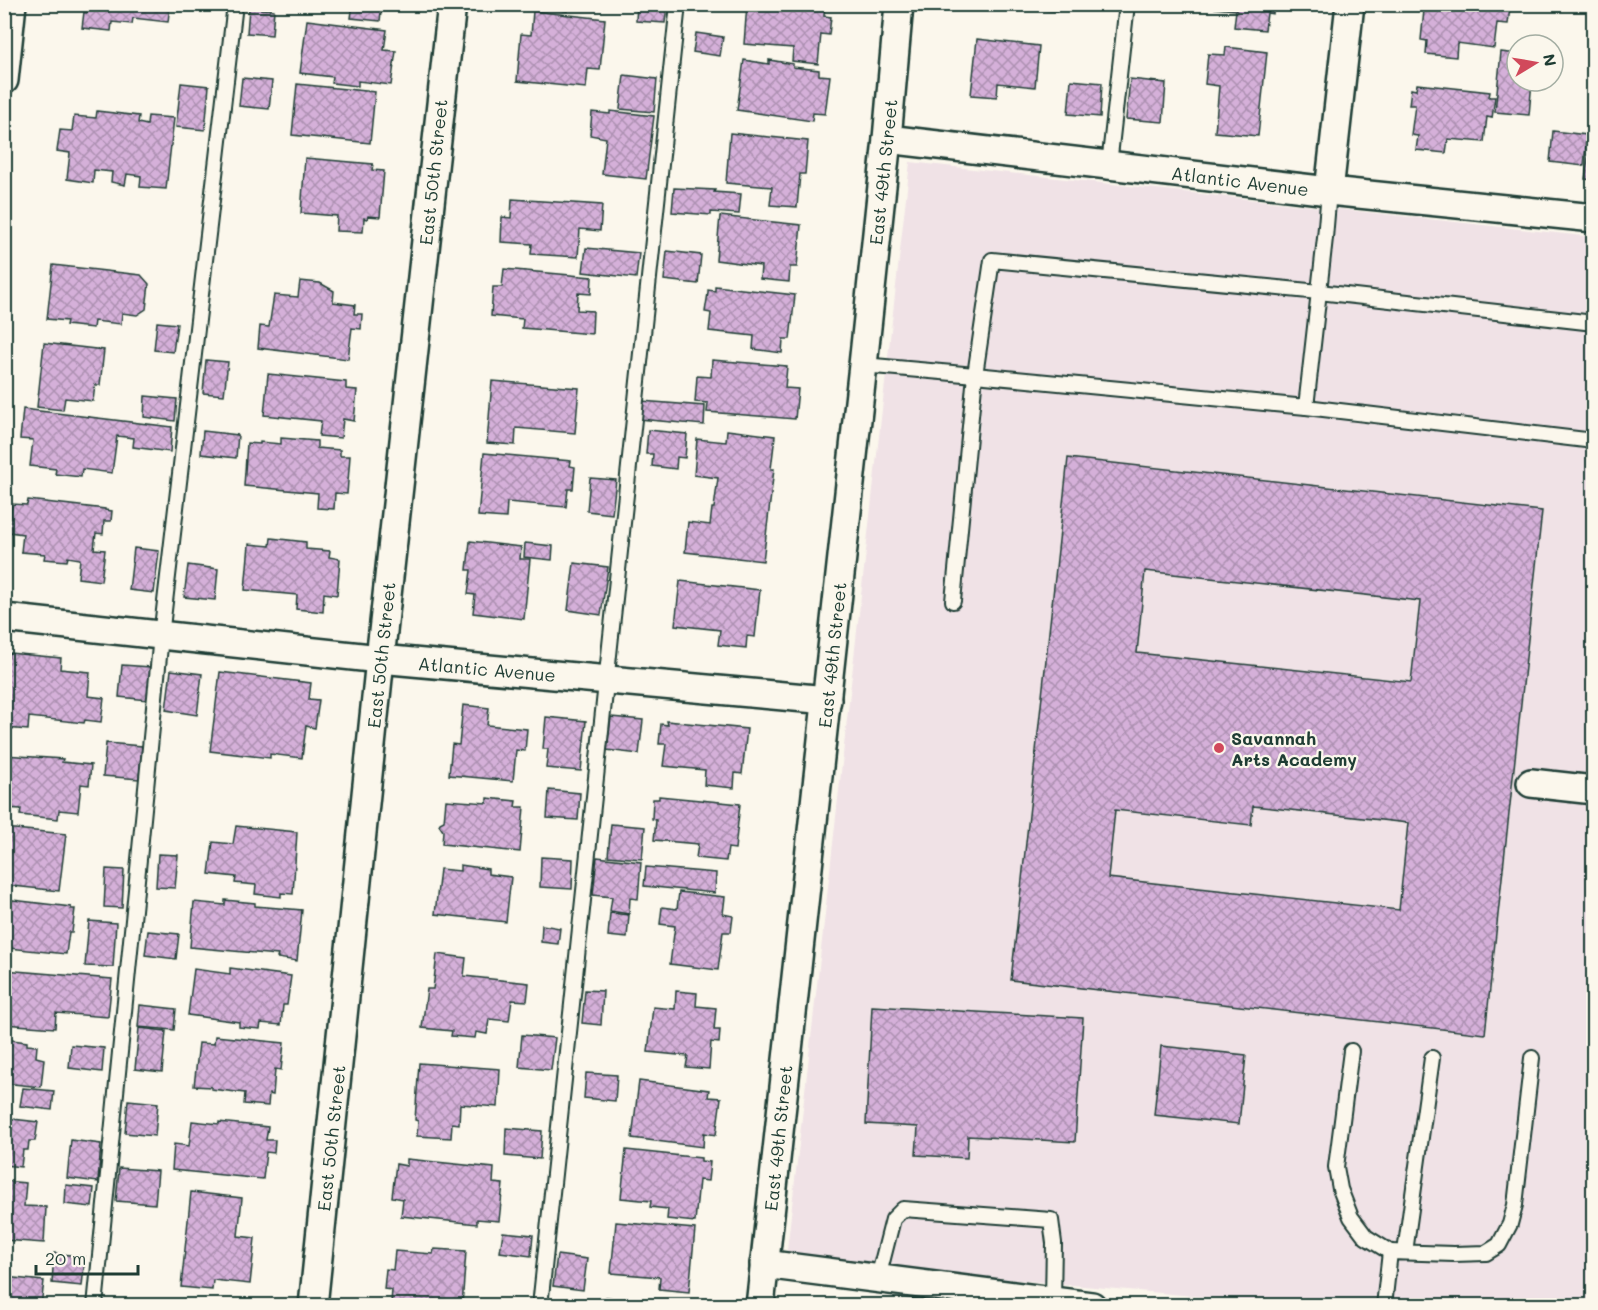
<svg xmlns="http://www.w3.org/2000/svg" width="1598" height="1310" font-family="Mali,sans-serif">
  <defs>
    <pattern id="building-cross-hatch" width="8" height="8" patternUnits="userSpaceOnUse" patternTransform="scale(1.5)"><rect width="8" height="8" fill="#d5b0d9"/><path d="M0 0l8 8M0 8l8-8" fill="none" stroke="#ac90b1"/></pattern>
  </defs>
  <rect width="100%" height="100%" fill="#fbf7ec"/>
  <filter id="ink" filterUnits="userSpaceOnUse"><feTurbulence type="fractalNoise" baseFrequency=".0167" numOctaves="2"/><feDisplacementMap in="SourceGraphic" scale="12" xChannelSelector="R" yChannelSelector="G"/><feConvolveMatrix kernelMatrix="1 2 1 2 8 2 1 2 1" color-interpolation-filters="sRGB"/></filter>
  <g filter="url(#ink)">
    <!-- built -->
    <polygon fill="#f0e2e6" points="910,162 1593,237 1593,1305 1294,1305 786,1259"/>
    <!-- building -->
    <g fill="url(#building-cross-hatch)" stroke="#1f3d34" stroke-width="1.5" fill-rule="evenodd">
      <polygon points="88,4 170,4 168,22 133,18 132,24 112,22 111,31 82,28 84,12 87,13"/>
      <polygon points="353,4 382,4 380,21 351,18"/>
      <polygon points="541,4 567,4 567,11 541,8"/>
      <polygon points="637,4 667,4 665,23 636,21"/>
      <polygon points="747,4 825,4 824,16 831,17 829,35 821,34 818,64 792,61 793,48 744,44"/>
      <polygon points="982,4 1058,4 1058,11 982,7"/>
      <polygon points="1215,4 1274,4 1273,14 1267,13 1265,30 1234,27 1236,10 1215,8"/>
      <polygon points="1420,4 1504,4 1504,8 1510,8 1508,24 1497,23 1494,48 1457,43 1456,57 1426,54 1427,41 1421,40 1424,10 1419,10"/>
      <polygon points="249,8 274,10 272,35 247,33"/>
      <polygon points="533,11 605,19 600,70 588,69 586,88 517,81 521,34 531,35"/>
      <polygon points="307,20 387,30 384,50 396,51 391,85 358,81 358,86 332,83 333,77 300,73"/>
      <polygon points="696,33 723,37 720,56 693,52"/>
      <polygon points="977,39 1039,46 1035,87 998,83 997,97 971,95"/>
      <polygon points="1226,47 1267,52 1258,136 1215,132 1219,86 1205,84 1208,54 1225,55"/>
      <polygon points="1501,52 1517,54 1517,81 1532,81 1529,115 1495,112"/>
      <polygon points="744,60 769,64 769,60 793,64 793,67 819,70 819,75 830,76 825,114 813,113 812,121 737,110"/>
      <polygon points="624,75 657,79 654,112 620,109"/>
      <polygon points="242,78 272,81 269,109 239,106"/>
      <polygon points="1130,79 1166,83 1163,122 1126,119"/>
      <polygon points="1071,80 1102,83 1100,117 1068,114"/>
      <polygon points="181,83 209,86 205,130 176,127"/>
      <polygon points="297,84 375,92 370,143 292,135"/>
      <polygon points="1417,84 1490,92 1489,97 1495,97 1492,118 1487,117 1484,142 1448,139 1446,153 1416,150 1418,136 1411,135 1415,105 1409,105 1411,89 1416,90"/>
      <polygon points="97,111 139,116 138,123 147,125 148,116 174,118 166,189 140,187 141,176 127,174 125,185 111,182 112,172 94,170 93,183 67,179 70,153 57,151 60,130 72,131 74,116 96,118"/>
      <polygon points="610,111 654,116 646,179 602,174 606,138 590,135 592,112 610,114"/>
      <polygon points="1553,131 1587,135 1584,166 1550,162"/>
      <polygon points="730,133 808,141 805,174 800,174 797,207 770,205 772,187 726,183"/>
      <polygon points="1590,143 1594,143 1594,180 1585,179"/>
      <polygon points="305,158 373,164 372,170 384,171 380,217 368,216 367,219 364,218 363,232 336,231 337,216 301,213"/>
      <polygon points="674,188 715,190 714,192 741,194 739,214 711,212 711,215 672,212"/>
      <polygon points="512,199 602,205 600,231 580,229 578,257 531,254 532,244 501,242 502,217 511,218"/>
      <polygon points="720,216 801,225 797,267 790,267 789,282 760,279 761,266 716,260"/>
      <polygon points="586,248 639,253 636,278 583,272"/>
      <polygon points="667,251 701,255 698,284 664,280"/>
      <polygon points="53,265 141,275 149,284 146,309 137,315 122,313 121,324 94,321 93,328 66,325 67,321 47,319"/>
      <polygon points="504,269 592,277 591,294 578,293 577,310 593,311 592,334 522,328 523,319 491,316 493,287 502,287"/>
      <polygon points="300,281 320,283 334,291 333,302 355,305 354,314 362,314 361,329 352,328 348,359 258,348 260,326 269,327 274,295 298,297"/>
      <polygon points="715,286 795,295 790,339 783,339 782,353 753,349 754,336 709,331 711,313 705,312 708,293 708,290 715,291"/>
      <polygon points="157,322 177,324 173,352 154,350"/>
      <polygon points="44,343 104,350 100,385 95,385 93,401 65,398 63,410 37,407"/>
      <polygon points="206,360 228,362 224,395 203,393"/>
      <polygon points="712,360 787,366 785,388 798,389 795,419 707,412 708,403 695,402 697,376 711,377"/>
      <polygon points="268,374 346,382 346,389 357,390 354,421 343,419 341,438 319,436 321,421 264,415"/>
      <polygon points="492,381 579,388 575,433 516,428 515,445 487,443"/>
      <polygon points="145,396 177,399 175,421 144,417"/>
      <polygon points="641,401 705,406 704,425 639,419"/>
      <polygon points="23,409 172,427 170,452 133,447 134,438 117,436 112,473 82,469 81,477 55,474 56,469 30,466 33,440 20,439"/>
      <polygon points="648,430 687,434 685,458 677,457 676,469 652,466 653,454 646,454"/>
      <polygon points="727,430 775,436 771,469 774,469 763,561 685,552 688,522 710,525 712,508 714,508 718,478 694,475 697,439 726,442"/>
      <polygon points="203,431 238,435 236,458 201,454"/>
      <polygon points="281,438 317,441 317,448 340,450 340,456 350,456 347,494 335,493 334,509 317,508 318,493 244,486 247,443 260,444 260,442 281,444"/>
      <polygon points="484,453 571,461 570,466 575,467 573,489 568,489 566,507 507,502 506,518 478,516"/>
      <path d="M1068 458 1542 511 1485 1034 1011 980ZM1145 571 1420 601 1411 682 1137 653ZM1253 806 1408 823 1399 910 1108 878 1115 810 1251 825Z"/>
      <polygon points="590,478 616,480 612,514 587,511"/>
      <polygon points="28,500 105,509 105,510 112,511 111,521 104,521 103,534 96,533 94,549 105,550 101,581 78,578 80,559 68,557 67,561 44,559 45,554 21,552 23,534 9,532 12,504 27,505"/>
      <polygon points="271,538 306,542 306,549 330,551 329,557 340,559 337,595 324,593 323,612 296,609 297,595 245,590 249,544 270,546"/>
      <polygon points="470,541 521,547 520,559 530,559 524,619 473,613 475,595 468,594 471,570 467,570"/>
      <polygon points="525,543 553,546 552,560 524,557"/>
      <polygon points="134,548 159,551 154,593 129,590"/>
      <polygon points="574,563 608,567 601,615 568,610"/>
      <polygon points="188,565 218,569 215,600 184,597"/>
      <polygon points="680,581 760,590 755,637 747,636 746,648 718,645 720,630 675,625"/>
      <polygon points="9,653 61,658 60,669 90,672 88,696 104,698 101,722 85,720 84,723 29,717 28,730 6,728 7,715 4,715 4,658 8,658"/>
      <polygon points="122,665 151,667 148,700 119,697"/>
      <polygon points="171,670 202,674 197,715 166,710"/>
      <polygon points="220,672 311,683 309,699 319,700 315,728 306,726 302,758 270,754 270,758 210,751"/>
      <polygon points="463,705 489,708 487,725 527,729 525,751 516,750 513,781 449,775 452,744 459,745"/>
      <polygon points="546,717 586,721 581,771 546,768 548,749 543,749"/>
      <polygon points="611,717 643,720 639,754 607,750"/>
      <polygon points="667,721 747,729 742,774 735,773 734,788 704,785 705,770 663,766 666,744 659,744 661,724 668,725"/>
      <polygon points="106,743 142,746 139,779 103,776"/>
      <polygon points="4,755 63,759 62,762 91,765 89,785 81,784 78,812 59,810 58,819 20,815 21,809 4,808"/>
      <polygon points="549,790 580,793 578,820 547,818"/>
      <polygon points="659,796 740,804 735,849 728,848 726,861 696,858 698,844 654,840 656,820 652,819 653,799 659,799"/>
      <polygon points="487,798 516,801 515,807 524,807 520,852 442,844 443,831 439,825 440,823 444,821 446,800 487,803"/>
      <polygon points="611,824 645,827 642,859 608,856"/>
      <polygon points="236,826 297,832 293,894 281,893 281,897 255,894 256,885 235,883 236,877 209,874 213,842 233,844"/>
      <polygon points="4,828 66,834 59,891 4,885"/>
      <polygon points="158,854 178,855 175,888 156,887"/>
      <polygon points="541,857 573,859 572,889 540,887"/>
      <polygon points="597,857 641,862 638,899 630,898 629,914 610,911 612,897 593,895"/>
      <polygon points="460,865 488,869 488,874 511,877 506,922 435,914 440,869 460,871"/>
      <polygon points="646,867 716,873 715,893 644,886"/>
      <polygon points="106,869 124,870 122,908 104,907"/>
      <polygon points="679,892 725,897 723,914 733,916 731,932 723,932 718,970 670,964 675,926 660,924 662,907 677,909"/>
      <polygon points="4,899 71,907 71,909 75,909 72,932 69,932 66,954 9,948 7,966 4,966"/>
      <polygon points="225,900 255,903 255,906 302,910 297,961 277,958 278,955 190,947 194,902 225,905"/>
      <polygon points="610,913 629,915 627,938 608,936"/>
      <polygon points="89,921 116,923 113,967 85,966"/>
      <polygon points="542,925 560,928 558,944 541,942"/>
      <polygon points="148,931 179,934 176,959 145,955"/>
      <polygon points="437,954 466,958 464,976 529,983 527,1001 512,1000 509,1021 489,1019 487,1034 476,1032 475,1038 451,1036 452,1031 422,1028 427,989 433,989"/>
      <polygon points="230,968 291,976 287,1005 283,1005 281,1025 261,1023 260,1029 239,1027 239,1022 188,1015 194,969 230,974"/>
      <polygon points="4,970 112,979 108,1017 56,1013 55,1028 4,1024"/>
      <polygon points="585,990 603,991 601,1025 582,1023"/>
      <polygon points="676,991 697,993 696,1006 716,1008 714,1030 720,1030 719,1043 711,1042 709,1069 686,1067 688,1056 648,1052 653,1007 675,1009"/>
      <polygon points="140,1005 176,1009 174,1030 138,1027"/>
      <polygon points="872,1006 1083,1018 1075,1142 968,1136 967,1158 916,1155 918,1127 866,1124"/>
      <polygon points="139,1028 166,1031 162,1072 135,1069"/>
      <polygon points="522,1035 555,1038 551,1070 519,1067"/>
      <polygon points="215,1036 284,1043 281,1070 275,1069 273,1095 269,1094 268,1106 244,1104 245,1093 211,1089 211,1087 194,1086 199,1043 214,1044"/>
      <polygon points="4,1039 27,1042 27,1045 37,1046 36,1057 44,1059 41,1087 4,1083"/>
      <polygon points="71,1045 104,1048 102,1072 69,1068"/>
      <polygon points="1161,1046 1246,1055 1239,1124 1154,1115"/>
      <polygon points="419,1063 500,1069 498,1107 460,1104 459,1124 452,1123 451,1138 417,1136 418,1121 415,1120"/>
      <polygon points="586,1073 617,1075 615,1101 584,1098"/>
      <polygon points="639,1081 709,1090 708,1097 721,1098 716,1135 704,1133 703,1147 632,1138"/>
      <polygon points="23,1088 54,1091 52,1110 20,1106"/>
      <polygon points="128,1100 158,1103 155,1136 125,1133"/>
      <polygon points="4,1118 38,1122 35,1141 29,1141 28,1150 23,1150 21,1167 4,1165"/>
      <polygon points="192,1121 219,1124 219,1122 268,1127 266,1140 275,1140 274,1153 266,1152 263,1179 172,1170 174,1144 189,1146"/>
      <polygon points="506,1128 542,1131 540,1159 505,1156"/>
      <polygon points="71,1140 101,1144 98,1182 67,1178"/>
      <polygon points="626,1150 701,1158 701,1161 710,1162 708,1181 699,1180 695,1222 667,1219 668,1209 650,1207 651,1201 621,1198"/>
      <polygon points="407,1159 494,1168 493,1183 503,1184 499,1221 477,1219 477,1224 401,1216 403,1199 392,1197 396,1164 407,1166"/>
      <polygon points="119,1168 158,1171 155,1204 116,1201"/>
      <polygon points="4,1181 26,1183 24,1206 46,1207 44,1243 4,1240"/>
      <polygon points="66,1185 94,1188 92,1207 65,1204"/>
      <polygon points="191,1192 242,1198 238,1236 255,1238 250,1284 213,1280 212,1290 181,1287"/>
      <polygon points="616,1222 695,1229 689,1292 659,1289 660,1277 611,1273"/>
      <polygon points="503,1232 533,1235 531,1256 500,1252"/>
      <polygon points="434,1249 466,1251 462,1306 402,1306 402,1304 391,1303 392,1290 384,1289 386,1269 393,1270 395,1251 433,1254"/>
      <polygon points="54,1253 85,1257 82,1286 52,1283"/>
      <polygon points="557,1255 587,1259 583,1290 553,1286"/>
      <polygon points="4,1277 44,1281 41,1306 4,1306"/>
      <polygon points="606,1297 682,1306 591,1306 592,1299 606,1300"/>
    </g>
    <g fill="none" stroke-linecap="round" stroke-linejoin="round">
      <defs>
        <g id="lane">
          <polyline points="1109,165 1127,4"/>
          <polyline points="1594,323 1319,292 992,260 975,375 1306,407 1594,441"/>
          <polyline points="863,365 975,375 953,601"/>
          <polyline points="1306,407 1325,238 1329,191"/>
          <polyline points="1351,1051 1336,1167 1340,1189 1351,1217 1366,1237 1390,1252"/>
          <polyline points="1405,1252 1432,1058"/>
          <polyline points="878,1278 893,1219 903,1209 1051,1220 1054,1243 1053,1300"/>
          <polyline points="95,1306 161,636 235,4"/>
          <polyline points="540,1306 678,4"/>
          <polyline points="1384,1306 1390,1252 1454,1254 1486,1253 1499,1245 1510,1224 1515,1205 1532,1058"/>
        </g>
        <g id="street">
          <polyline points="4,80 12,4"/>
          <polyline points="887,139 1329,191 1594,218"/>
          <polyline points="1329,191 1350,4"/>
          <polyline points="4,618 380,659 827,700"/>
          <polyline points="1531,783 1594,790"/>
          <polyline points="764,1264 1092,1306"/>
          <polyline points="313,1306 380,659 452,4"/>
          <polyline points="760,1306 863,365 887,139 899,4"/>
        </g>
      </defs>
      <!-- lane casing -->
      <use href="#lane" stroke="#1f3d34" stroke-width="18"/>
      <!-- street casing -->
      <use href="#street" stroke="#1f3d34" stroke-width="32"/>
      <!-- lane -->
      <use href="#lane" stroke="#fbf7ec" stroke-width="14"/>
      <!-- street -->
      <use href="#street" stroke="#fbf7ec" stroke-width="27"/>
    </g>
  </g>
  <!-- markers -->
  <circle fill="#d1495b" stroke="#fbf7ec" stroke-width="2" cx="1219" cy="748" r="6"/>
  <g text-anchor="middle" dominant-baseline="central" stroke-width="4.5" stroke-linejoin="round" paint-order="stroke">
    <!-- street labels -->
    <g font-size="18" fill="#1f3d34" stroke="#fbf7ec">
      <text transform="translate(433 172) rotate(-84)">East 50th Street</text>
      <text transform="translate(883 172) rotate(-84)">East 49th Street</text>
      <text transform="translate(1240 181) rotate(7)">Atlantic Avenue</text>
      <text transform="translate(381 655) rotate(-84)">East 50th Street</text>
      <text transform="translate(832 655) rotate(-84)">East 49th Street</text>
      <text transform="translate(487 669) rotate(5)">Atlantic Avenue</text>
      <text transform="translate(331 1138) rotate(-84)">East 50th Street</text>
      <text transform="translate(778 1138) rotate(-84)">East 49th Street</text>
    </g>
    <!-- poi labels -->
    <g font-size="18" font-weight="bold" fill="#1f3d34" stroke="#fbf7ec" text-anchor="start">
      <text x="1231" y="738">Savannah<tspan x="1231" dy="21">Arts Academy</tspan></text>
    </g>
  </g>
  <!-- margin -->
  <rect width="1598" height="1310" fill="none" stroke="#fbf7ec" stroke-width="24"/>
  <rect x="12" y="12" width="1574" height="1286" fill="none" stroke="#1f3d34" stroke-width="2" filter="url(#ink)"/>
  <!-- north arrow -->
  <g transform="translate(1535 63) rotate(79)"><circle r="28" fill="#fbf7ec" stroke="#a3ada2" stroke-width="1.5"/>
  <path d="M0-4.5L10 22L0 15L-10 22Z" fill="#d1495b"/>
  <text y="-9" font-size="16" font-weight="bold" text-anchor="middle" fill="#1f3d34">N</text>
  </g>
  <!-- scale -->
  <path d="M36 1265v9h102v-9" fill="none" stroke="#1f3d34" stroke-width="3"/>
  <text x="45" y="1265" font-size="18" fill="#1f3d34" stroke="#fbf7ec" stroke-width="4.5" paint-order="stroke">20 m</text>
</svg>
